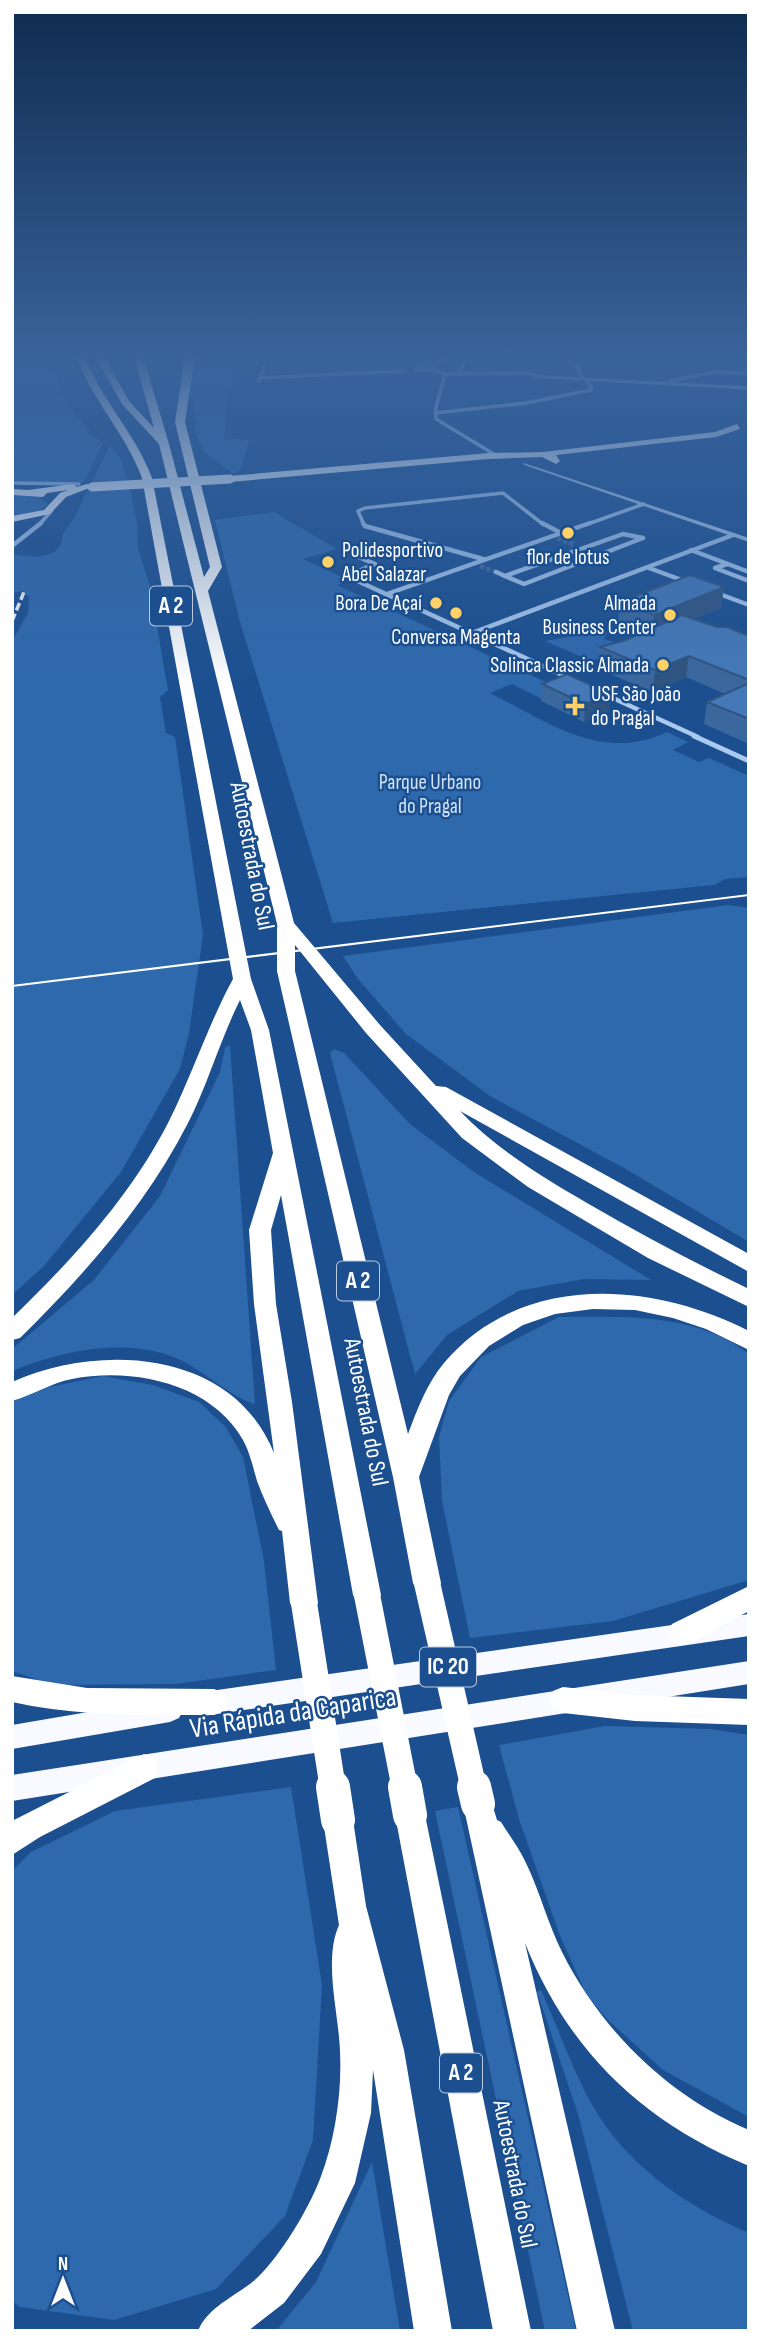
<svg xmlns="http://www.w3.org/2000/svg" width="761" height="2343" font-family="'Sofia Sans Condensed',sans-serif">
  <rect width="100%" height="100%" fill="#1b4f8f"/>
  <!-- green -->
  <g fill="#2e69ad">
    <path d="M12 356H20L57 375C59 398 75 414 90 430L87 432 103 443 84 482 34 485 12 482Z"/>
    <polygon points="197,356 246,356 228,392 224,439 249,440 241,469 234,474 205,453 195,434 200,433 195,431 195,425 199,423 195,421 195,415 199,413 194,411 194,404 198,403 191,400 188,395"/>
    <polygon points="110,446 121,459 128,482 91,484"/>
    <path d="M130 487 137 524 138 549 150 586 168 690 160 697 166 733 175 737 203 935 189 1033 180 1069 121 1172 44 1266 12 1295V641L28 613 29 597 23 591 12 593V554C28 557 55 561 62 542 63 538 62 535 64 532 78 515 79 507 87 491Z"/>
    <polygon points="12,495 39,497 48,504 36,513 12,516"/>
    <path d="M274 512 337 549 303 559 348 580 337 585 563 690 542 699 512 684 490 693C548 722 601 763 667 732L688 742 673 750 699 762 709 758 749 776V877L725 879 714 885 333 923 240 622 215 520Z"/>
    <polygon points="601,631 607,633 604,639 624,645 611,663 599,658 591,661 545,641"/>
    <polygon points="728,905 749,908 749,1242 624,1168 490,1096 406,1034 358,979 343,956"/>
    <path d="M230 1045 255 1404C241 1402 205 1374 190 1365 138 1334 65 1349 12 1371V1349L94 1280 160 1196 220 1072 225 1048Z"/>
    <polygon points="334,1049 344,1053 410,1124 474,1172 651,1280 584,1279 518,1291 447,1335 415,1374 330,1053"/>
    <path d="M559 1317C624 1317 694 1312 749 1354V1580L613 1621 470 1638 442 1501 439 1437 449 1401 481 1357Z"/>
    <polygon points="103,1376 153,1385 199,1402 226,1427 243,1457 264,1561 276,1670 176,1684 53,1685 12,1671 12,1402 35,1390"/>
    <polygon points="605,1726 710,1729 749,1735 749,2117 663,2070 608,2020 587,1996 560,1936 519,1819 499,1745"/>
    <polygon points="291,1787 322,1985 313,2140 285,2216 216,2289 114,2320 20,2307 12,2301 12,1871 31,1852 115,1811"/>
    <polygon points="458,1807 576,2331 545,2331 435,1811"/>
    <path d="M541 1990C559 2029 576 2081 599 2116 633 2170 692 2209 749 2233V2331H633L578 2114 537 1992Z"/>
    <polygon points="372,2162 400,2331 276,2331 316,2282"/>
  </g>
  <g fill="none" stroke-linecap="round" stroke-linejoin="round">
    <!-- stream -->
    <polyline stroke="#9cc4f0" stroke-width="3.5" points="12,483 79,484"/>
    <!-- minor-tunnel -->
    <g stroke="#3d69a0" stroke-width="4.5" stroke-dasharray="4.5 2" stroke-linecap="butt">
      <polyline points="557,538 575,545"/>
      <polyline points="480,566 496,572"/>
    </g>
    <!-- minor-far2 -->
    <g stroke="#a9c9ee" stroke-width="3.5">
      <polyline points="686,356 693,356"/>
      <polygon points="417,367 434,370 415,370"/>
      <polyline points="432,368 436,362 454,356"/>
      <polyline points="434,370 445,374 525,373 543,377 749,388"/>
      <polyline points="445,374 436,407 436,419 497,456"/>
      <polyline points="459,374 467,358 465,356"/>
      <polyline points="260,378 405,371"/>
      <polyline points="259,381 264,367"/>
      <polyline points="670,381 714,372 749,373"/>
      <polyline points="435,413 526,403 591,390 591,386 578,373 579,367 564,356"/>
      <polyline points="39,525 52,510"/>
      <polyline points="364,525 358,511 365,508 503,493 544,525"/>
      <polyline points="585,525 644,504"/>
    </g>
    <!-- minor-far1 -->
    <g stroke="#a9c9ee" stroke-width="4.5">
      <polyline points="363,523 365,526 483,559"/>
      <polyline points="542,523 561,533"/>
      <polygon points="623,534 643,538 524,584 505,576"/>
      <polyline points="12,546 41,523"/>
      <polyline points="691,550 749,572"/>
      <polyline points="352,554 375,564 349,575 351,578 571,679"/>
      <polyline points="727,564 715,568 749,581"/>
      <polyline points="649,568 687,582"/>
      <polyline points="496,572 505,576"/>
      <polyline points="714,592 749,605"/>
      <polyline points="387,594 590,523"/>
      <polyline points="472,633 733,535"/>
      <polyline points="604,694 698,737"/>
    </g>
    <!-- minor -->
    <polyline stroke="#a9c9ee" stroke-width="5" points="694,736 749,761"/>
    <!-- tertiary -->
    <polygon fill="#a9c9ee" fill-rule="evenodd" points="524,463 749,538 749,542 524,465"/>
    <!-- primary -->
    <g fill="#f0f6ff" fill-rule="evenodd">
      <polygon points="737,424 740,429 716,437 556,455 560,461 556,464 542,457 489,459 230,482 225,479 230,476 489,453 543,452 715,432"/>
      <polygon points="73,484 77,487 87,484 92,487 66,497 50,514 12,522 12,516 44,510 60,493 68,490 47,493 43,497 12,495 12,489 28,490"/>
    </g>
    <!-- trunk -->
    <g fill="#f8faff" fill-rule="evenodd">
      <polygon points="749,1614 749,1636 203,1716 194,1712 190,1704 194,1696 203,1692"/>
      <polygon points="749,1661 749,1684 12,1801 12,1775"/>
      <polygon points="170,1698 179,1702 183,1710 179,1718 170,1722 12,1749 12,1725"/>
    </g>
    <!-- motorway -->
    <g fill="#fff" fill-rule="evenodd">
      <path d="M76 356H85C101 400 136 434 152 478L251 979 269 1030 381 1595 377 1603 367 1607 357 1603 353 1595 281 1195 271 1230 276 1304 292 1402 318 1603 314 1611 304 1615 294 1611 290 1603 282 1531 279 1530C271 1514 263 1497 257 1481 253 1467 250 1453 243 1440 211 1383 132 1367 72 1379 51 1383 33 1395 12 1401V1382C101 1342 233 1350 274 1453L254 1304 249 1230 273 1153 251 1030 240 1000C220 1040 208 1084 188 1123 146 1205 85 1274 20 1338L12 1340V1318C72 1260 131 1196 169 1121 192 1075 208 1025 233 979L142 478C126 434 92 400 76 356Z"/>
      <path d="M95 356H104L129 401 154 428 134 356H143L169 444 204 577 210 567 175 422 185 356H195L185 422 222 567 208 591 294 923 380 1025 436 1086 446 1087 749 1254V1272L460 1111C496 1149 542 1177 587 1203 640 1234 693 1262 749 1289V1307L648 1258 528 1187 462 1138 366 1033 295 945V971L408 1434C417 1410 427 1383 444 1363 521 1272 651 1281 749 1331V1350L706 1329 673 1318 635 1310 593 1309 555 1314 523 1325 489 1346 460 1376 449 1395 419 1477 441 1583 437 1591 427 1594 417 1591 413 1583 393 1477 277 971V924L159 444 122 404Z"/>
      <polygon points="749,1586 749,1611 692,1642 682,1645 672,1642 668,1633 672,1624"/>
      <path d="M12 1676 87 1688 214 1689 224 1693 228 1702 224 1711 214 1715C146 1715 79 1717 12 1702Z"/>
      <polygon points="563,1687 635,1695 749,1699 749,1725 635,1721 563,1713 553,1709 549,1700 553,1691"/>
      <polygon points="144,1754 155,1758 159,1768 155,1778 40,1837 12,1855 12,1821"/>
      <path d="M478 1790 489 1794 497 1820 501 1822C509 1835 519 1848 526 1863 540 1892 548 1924 562 1952 601 2030 668 2096 749 2130V2166C643 2122 568 2051 525 1943L615 2331H577L463 1804 467 1794Z"/>
      <polygon points="410,1801 421,1805 425,1815 531,2331 493,2331 395,1815 399,1805"/>
      <path d="M338 1805 349 1810 353 1820 366 1906 404 2050 452 2331H414L373 2070 371 2113 355 2183 321 2254 284 2303 248 2331H198C208 2306 237 2296 257 2278 281 2255 308 2210 320 2179 335 2140 342 2093 340 2052 339 2014 323 1961 339 1925L323 1820 327 1810Z"/>
    </g>
    <!-- tram -->
    <polyline stroke="#fff" stroke-width="2" points="12,986 749,895"/>
    <!-- rail -->
    <polyline stroke="#fff" stroke-width="3.5" stroke-dasharray="8 3.5" stroke-linecap="butt" points="12,621 24,592"/>
    <!-- primary-bridge -->
    <polyline stroke="#f0f6ff" stroke-width="9" points="92,487 230,479"/>
    <!-- motorway-bridge-far1 -->
    <g stroke="#fff" stroke-width="26">
      <polyline points="427,1583 474,1789"/>
      <polyline points="367,1595 405,1789"/>
      <polyline points="304,1603 333,1789"/>
    </g>
    <!-- motorway-bridge -->
    <g stroke="#fff" stroke-width="34">
      <polyline points="333,1787 338,1820"/>
      <polyline points="405,1787 410,1815"/>
      <polyline points="474,1787 478,1804"/>
    </g>
  </g>
  <!-- wall -->
  <g fill="#3a679d">
    <polygon points="724,587 721,608 693,619 717,627 749,636 749,744 704,724 707,702 725,694 686,677 653,692 598,669 600,647 626,640 643,632 618,623 620,602"/>
    <polygon points="542,684 609,711 584,722 541,701"/>
  </g>
  <!-- shaded-wall -->
  <g fill="#305480">
    <polygon points="724,587 721,608 651,636 654,615"/>
    <polygon points="689,656 686,677 653,692 655,670"/>
    <polygon points="611,694 609,711 584,722 585,704"/>
  </g>
  <!-- building -->
  <g fill="#4478b7" stroke="#305480" stroke-width="2">
    <polygon points="690,575 724,587 654,615 620,602"/>
    <polygon points="682,615 717,627 727,627 749,636 749,680 689,656 655,670 600,647 626,640"/>
    <polygon points="567,674 611,694 585,704 542,684"/>
    <polygon points="749,683 749,719 707,702"/>
  </g>
  <!-- sky -->
  <linearGradient id="sky" x2="0" y2="1"><stop stop-color="#0f2b4f"/><stop offset="0.52" stop-color="#39639b"/><stop offset="1" stop-color="#39639b" stop-opacity="0"/></linearGradient>
  <rect width="761" height="684" fill="url(#sky)"/>
  <!-- markers -->
  <g fill="#ffd166" stroke="#1b4f8f" stroke-width="2.5">
    <circle cx="568" cy="533" r="7"/>
    <circle cx="328" cy="562" r="7"/>
    <circle cx="436" cy="603" r="7"/>
    <circle cx="456" cy="613" r="7"/>
    <circle cx="670" cy="615" r="7"/>
    <circle cx="663" cy="665" r="7"/>
    <path d="M571.5 695.5h7v7h7v7h-7v7h-7v-7h-7v-7h7z"/>
  </g>
  <g text-anchor="middle" dominant-baseline="central" stroke-width="5" stroke-linejoin="round" paint-order="stroke">
    <!-- far-poi labels -->
    <g font-size="21" fill="#fff" stroke="#1b4f8f" text-anchor="end">
      <text x="342" y="550" text-anchor="start">Polidesportivo<tspan x="342" dy="24">Abel Salazar</tspan></text>
      <text x="568" y="557" text-anchor="middle">flor de lotus</text>
      <text x="422" y="603">Bora De Açaí</text>
      <text x="656" y="603">Almada<tspan x="656" dy="24">Business Center</tspan></text>
      <text x="456" y="637" text-anchor="middle">Conversa Magenta</text>
      <text x="649" y="665">Solinca Classic Almada</text>
      <text x="591" y="694" text-anchor="start">USF São João<tspan x="591" dy="24">do Pragal</tspan></text>
    </g>
    <!-- far-park labels -->
    <g font-size="21" fill="#cfe3fa" stroke="#1b4f8f">
      <text x="430" y="782">Parque Urbano<tspan x="430" dy="24">do Pragal</tspan></text>
    </g>
    <!-- shield labels -->
    <g fill="#1b4f8f" stroke="#bbcadd" stroke-width="2">
      <rect x="150" y="586.5" width="42" height="39" rx="5"/>
      <rect x="337" y="1261.5" width="42" height="39" rx="5"/>
      <rect x="420" y="1647.5" width="56" height="39" rx="5"/>
      <rect x="440" y="2053.5" width="42" height="39" rx="5"/>
    </g>
    <g font-size="23" font-weight="bold" fill="#fff">
      <text x="171" y="606">A 2</text>
      <text x="358" y="1281">A 2</text>
      <text x="448" y="1667">IC 20</text>
      <text x="461" y="2073">A 2</text>
    </g>
    <!-- street labels -->
    <g font-size="24" fill="#fff" stroke="#1b4f8f">
      <text transform="translate(252 856) rotate(79)">Autoestrada do Sul</text>
      <text transform="translate(366 1412) rotate(79)">Autoestrada do Sul</text>
      <text transform="translate(515 2174) rotate(79)">Autoestrada do Sul</text>
    </g>
    <!-- near-street labels -->
    <g font-size="28" fill="#fff" stroke="#1b4f8f">
      <text transform="translate(293 1713) rotate(-9)">Via Rápida da Caparica</text>
    </g>
  </g>
  <!-- border -->
  <rect width="761" height="2343" fill="none" stroke="#ffffff" stroke-width="28"/>
  <!-- north arrow -->
  <g transform="translate(63 2280)" stroke="#1b4f8f" stroke-width="5" paint-order="stroke">
  <path d="M0-5L12 26L0 18L-12 26Z" fill="#ffffff"/>
  <text y="-10" font-size="19" font-weight="bold" text-anchor="middle" fill="#ffffff">N</text>
  </g>
</svg>
